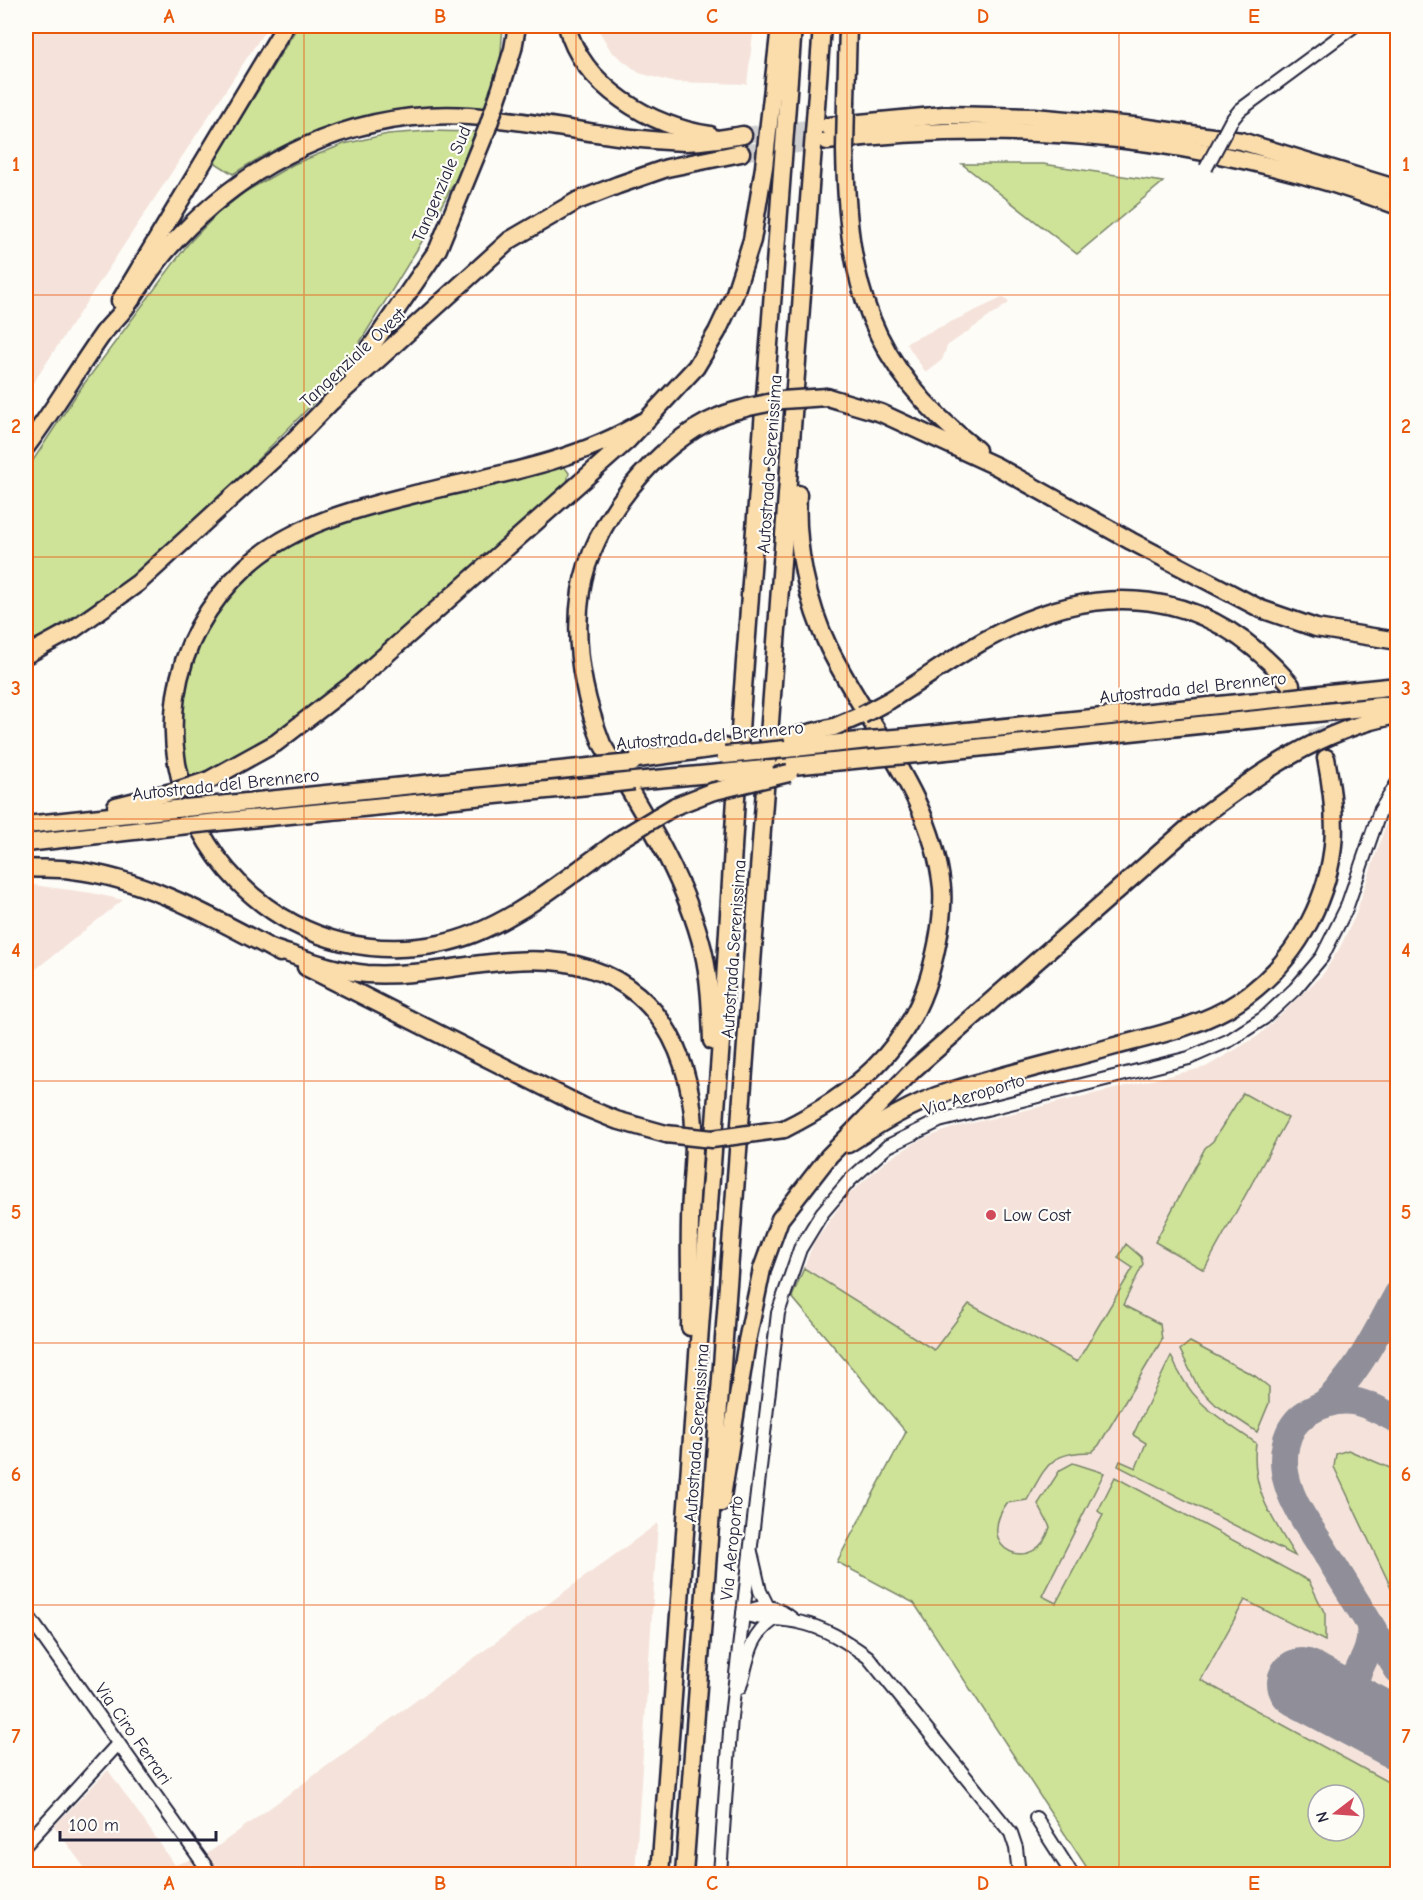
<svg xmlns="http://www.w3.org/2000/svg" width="1423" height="1900" font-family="'Comic Neue',sans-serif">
  <rect width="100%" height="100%" fill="#fdfcf7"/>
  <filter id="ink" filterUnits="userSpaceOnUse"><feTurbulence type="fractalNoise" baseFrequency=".0167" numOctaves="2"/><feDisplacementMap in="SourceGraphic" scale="12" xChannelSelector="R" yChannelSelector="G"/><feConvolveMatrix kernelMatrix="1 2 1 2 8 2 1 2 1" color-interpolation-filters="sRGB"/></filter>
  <g filter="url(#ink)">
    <!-- built -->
    <g fill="#f5e3db" fill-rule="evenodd">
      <polygon points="26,26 268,26 26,394"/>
      <polygon points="596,26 754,26 747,84 672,82 639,73 611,51"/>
      <polygon points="1004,297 1009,303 947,346 942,360 926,373 906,343"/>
      <path d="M1397 800V1874H1091L914 1603 837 1562 906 1432 792 1297 814 1242 847 1196 887 1160 920 1140 955 1127 1206 1067 1258 1036 1323 974 1340 947 1355 916 1388 818ZM1318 1795H1354V1831H1318Z"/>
      <polygon points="26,884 92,893 123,900 26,977"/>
      <polygon points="658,1523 635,1874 89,1874 54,1826 108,1770 175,1865 207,1854"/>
    </g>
    <!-- green -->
    <g fill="#cee397" stroke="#788269" stroke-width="1.5" fill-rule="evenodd">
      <path d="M298 26H503L500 64 483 111C382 108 319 119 233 174L214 162Z"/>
      <polygon points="428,131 475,132 457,177 421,243 338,378 189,529 133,578 26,647 26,471 78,392 188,244 217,214 245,192 294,164 344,144 388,134"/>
      <polygon points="962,164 1043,164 1163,182 1077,254"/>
      <polygon points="563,465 569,473 567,483 327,700 233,762 186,781 181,702 205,628 234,587 287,544 338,522"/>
      <polygon points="1243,1093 1288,1118 1204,1270 1155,1242 1205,1148 1213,1141"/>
      <path d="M1126 1244 1141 1257 1143 1264 1123 1305 1160 1324 1162 1340 1099 1445 1092 1452C1049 1452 1047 1465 1027 1500L1007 1503C972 1552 1037 1576 1050 1527L1038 1504 1060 1470 1073 1463 1104 1473 1042 1596 1056 1603 1103 1515 1098 1511 1115 1477 1309 1581 1325 1614V1641L1245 1600 1201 1680 1397 1787V1874H1091L914 1603 837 1562 906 1432 792 1297 804 1268 934 1350 969 1304 1077 1362 1133 1268 1118 1258ZM1318 1795H1354V1831H1318Z"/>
      <polygon points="1190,1342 1255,1376 1269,1387 1269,1403 1257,1432 1216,1405 1198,1387 1180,1350"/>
      <path d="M1171 1356C1191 1403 1215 1415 1256 1443 1250 1489 1273 1519 1295 1556L1118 1466 1120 1461 1136 1468 1146 1443 1133 1435Z"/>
      <polygon points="1348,1450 1397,1471 1397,1600 1334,1467 1336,1454"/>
    </g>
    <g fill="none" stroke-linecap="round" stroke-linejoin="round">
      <!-- taxiway -->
      <g stroke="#908f99" stroke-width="28">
        <path d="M1324 1404C1358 1374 1376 1333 1398 1294"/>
        <path d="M1398 1420C1364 1402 1345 1391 1308 1412 1283 1427 1280 1459 1288 1485 1295 1509 1313 1532 1326 1553 1350 1592 1374 1631 1398 1670"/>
        <path d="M1366 1717C1332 1682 1376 1665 1370 1625"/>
      </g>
      <!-- runway -->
      <polyline stroke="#908f99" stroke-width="70" points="1302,1683 1398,1734"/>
      <!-- highway-tunnel -->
      <g stroke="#d1d0d1" stroke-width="16" stroke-dasharray="16 8" stroke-linecap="butt">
        <polyline points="743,135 827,126"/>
        <polyline points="741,153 826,141"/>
        <polyline points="1292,686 1315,727 1326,758"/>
      </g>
      <defs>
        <g id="minor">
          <polyline points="1231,121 1240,110 1354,26"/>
          <polyline points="751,1552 760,1591 767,1605"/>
          <polyline points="26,1613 211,1874"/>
          <path d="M743 1614C761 1621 779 1617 798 1622 824 1627 846 1641 868 1657L1011 1833 1016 1848 1019 1874"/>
          <path d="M743 1614C764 1602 777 1606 795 1621"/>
          <path d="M740 1687C748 1661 748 1638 772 1621"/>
          <polyline points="1036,1818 1072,1874"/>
          <polyline points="26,1844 117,1745"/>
          <polyline points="720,1874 731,1717 778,1313 800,1249 822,1213 850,1180 888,1146 939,1121 1189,1058 1230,1040 1264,1018 1295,989 1322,957 1346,909 1380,811 1398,782"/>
        </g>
        <g id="highway">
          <path d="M567 26C582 86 652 127 710 135"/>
          <polyline points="500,91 513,49 517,26"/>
          <polyline points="846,101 848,26"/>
          <polyline points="828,126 944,115 1034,117 1134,126 1241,141 1398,189"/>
          <path d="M827 141C1021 118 1214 137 1398 206"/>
          <path d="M845 149C847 283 868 364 977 450"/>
          <polyline points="120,301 285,26"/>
          <polyline points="353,373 438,249 487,129"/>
          <polyline points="827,397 881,413 996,466 1131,541 1261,609 1316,628 1398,641"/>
          <path d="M26 447C53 411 76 372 102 335 109 325 119 317 126 307 140 288 152 267 168 249 244 162 352 109 469 116 541 121 612 140 685 142 704 142 724 138 743 135"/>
          <polyline points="26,655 74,629 138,583 288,446 331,402 510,240 577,201 618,185 667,168 741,153"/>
          <polyline points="1329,693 1398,686"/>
          <path d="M890 700C923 680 954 657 987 639 1098 578 1206 585 1291 685"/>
          <polyline points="1336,711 1398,704"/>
          <polyline points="908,737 1286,698"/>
          <polyline points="783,739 834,727 862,715"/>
          <polyline points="786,749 868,740"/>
          <polyline points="917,754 1287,716"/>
          <polyline points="630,760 724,747"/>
          <polyline points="782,767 874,758"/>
          <polyline points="209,780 276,743 354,683 627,441 696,367 717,332 734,296 752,240 764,167 780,26"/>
          <polyline points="634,781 721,773"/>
          <polyline points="218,805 599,766"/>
          <polyline points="116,806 176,791"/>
          <polyline points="675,806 711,792"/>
          <polyline points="218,822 599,785"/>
          <polyline points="26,825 185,808"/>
          <path d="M622 838C568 876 505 932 439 944 221 984 81 720 246 567 288 528 344 512 399 498 481 477 569 466 642 422"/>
          <polyline points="26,843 188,825"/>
          <path d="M26 868C41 869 56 868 72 870 145 878 216 919 280 953"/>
          <path d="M271 948C302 958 334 971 367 974 416 977 464 964 512 961 618 953 681 1009 693 1113 697 1149 690 1187 690 1222 689 1257 691 1292 690 1327"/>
          <polyline points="306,967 584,1107 616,1120 666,1134"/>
          <path d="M712 1041C711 1011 710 979 703 950 685 876 640 808 602 744 583 695 573 643 581 591 591 523 656 443 718 417 728 412 739 410 749 407"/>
          <path d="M784 1129C850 1096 907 1052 929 977 937 949 944 917 942 888 933 797 868 727 829 648 807 603 795 544 798 494"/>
          <path d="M848 1144C879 1124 912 1103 948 1092 1004 1074 1062 1061 1119 1045 1158 1035 1204 1025 1238 1002 1269 981 1293 954 1310 921 1339 864 1338 819 1326 758"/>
          <path d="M721 1503 747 1341 762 1269 780 1219 829 1156 915 1068 1195 822C1256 775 1320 729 1398 715"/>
          <polyline points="660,1874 723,1014 741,715 793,26"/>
          <polyline points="684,1874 822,26"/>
        </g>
      </defs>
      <!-- minor casing -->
      <use href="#minor" stroke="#22223b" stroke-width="16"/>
      <!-- highway casing -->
      <use href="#highway" stroke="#22223b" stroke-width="21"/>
      <!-- minor -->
      <use href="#minor" stroke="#fdfcf7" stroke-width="12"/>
      <!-- highway -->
      <use href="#highway" stroke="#fbddab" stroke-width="16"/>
      <defs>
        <polyline id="minor-bridge" points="1206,168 1231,121"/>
        <g id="highway-bridge">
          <polyline points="487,129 500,91"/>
          <polyline points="845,149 846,101"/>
          <polyline points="749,407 782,400 827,397"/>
          <polyline points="1286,698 1329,693"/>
          <polyline points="862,715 890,700"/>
          <polyline points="1287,716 1336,711"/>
          <polyline points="868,740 908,737"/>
          <polyline points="725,755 786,749"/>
          <polyline points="874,758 917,754"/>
          <polyline points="599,766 632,763"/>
          <polyline points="721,773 765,769"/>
          <polyline points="599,785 634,781"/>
          <polyline points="176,791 209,780"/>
          <polyline points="711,792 789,773"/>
          <polyline points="185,808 218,805"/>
          <polyline points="188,825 218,822"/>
          <polyline points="622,838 675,806"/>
          <polyline points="666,1134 712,1139 784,1129"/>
        </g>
      </defs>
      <!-- minor-bridge casing -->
      <use href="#minor-bridge" stroke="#22223b" stroke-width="16" stroke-linecap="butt"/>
      <!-- highway-bridge casing -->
      <use href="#highway-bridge" stroke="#22223b" stroke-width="21" stroke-linecap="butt"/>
      <!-- minor-bridge -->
      <use href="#minor-bridge" stroke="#fdfcf7" stroke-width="12"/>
      <!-- highway-bridge -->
      <use href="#highway-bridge" stroke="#fbddab" stroke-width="16"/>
    </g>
  </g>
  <!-- grid -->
  <path fill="none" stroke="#e8590c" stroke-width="1.5" stroke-opacity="0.55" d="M304 26V1874M576 26V1874M847 26V1874M1119 26V1874M26 295H1398M26 557H1398M26 819H1398M26 1081H1398M26 1343H1398M26 1605H1398"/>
  <!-- markers -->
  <circle fill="#d1495b" stroke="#fdfcf7" stroke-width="2" cx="991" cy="1215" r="6"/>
  <g text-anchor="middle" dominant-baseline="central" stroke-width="4.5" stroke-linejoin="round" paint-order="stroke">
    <!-- street labels -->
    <g font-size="18" fill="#22223b" stroke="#fdfcf7">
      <text transform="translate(442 184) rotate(-67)">Tangenziale Sud</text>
      <text transform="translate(353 358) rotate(-43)">Tangenziale Ovest</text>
      <text transform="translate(770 464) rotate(-86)">Autostrada Serenissima</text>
      <text transform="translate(1193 688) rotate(-6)">Autostrada del Brennero</text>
      <text transform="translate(710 736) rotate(-5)">Autostrada del Brennero</text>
      <text transform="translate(226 785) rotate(-6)">Autostrada del Brennero</text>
      <text transform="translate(734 949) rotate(-86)">Autostrada Serenissima</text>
      <text transform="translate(974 1095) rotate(-17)">Via Aeroporto</text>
      <text transform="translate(697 1433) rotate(-86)">Autostrada Serenissima</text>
      <text transform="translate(732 1548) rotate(-84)">Via Aeroporto</text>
      <text transform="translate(133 1734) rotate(55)">Via Ciro Ferrari</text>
    </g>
    <!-- poi labels -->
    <g font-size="18" fill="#22223b" stroke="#fdfcf7" text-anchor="start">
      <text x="1003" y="1215">Low Cost</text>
    </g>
  </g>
  <!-- margin -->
  <rect width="1423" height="1900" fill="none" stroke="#fdfcf7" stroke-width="66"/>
  <!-- north arrow -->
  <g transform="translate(1336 1813) rotate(253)"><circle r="28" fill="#fdfcf7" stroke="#a5a5ac" stroke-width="1.5"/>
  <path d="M0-4.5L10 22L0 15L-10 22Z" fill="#d1495b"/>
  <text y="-9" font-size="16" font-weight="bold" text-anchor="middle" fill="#22223b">N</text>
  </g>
  <!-- scale -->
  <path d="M60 1831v9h156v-9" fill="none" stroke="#22223b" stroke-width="3"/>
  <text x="69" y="1831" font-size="18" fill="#22223b" stroke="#fdfcf7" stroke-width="4.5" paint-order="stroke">100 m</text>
  <rect x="33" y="33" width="1357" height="1834" fill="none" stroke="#e8590c" stroke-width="2"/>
  <g font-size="20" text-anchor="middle" font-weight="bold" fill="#e8590c">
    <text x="169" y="23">A</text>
    <text x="440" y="23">B</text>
    <text x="712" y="23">C</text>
    <text x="983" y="23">D</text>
    <text x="1254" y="23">E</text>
    <text x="16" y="171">1</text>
    <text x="1406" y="171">1</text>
    <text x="16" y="433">2</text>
    <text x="1406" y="433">2</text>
    <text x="16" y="695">3</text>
    <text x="1406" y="695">3</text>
    <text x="16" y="957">4</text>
    <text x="1406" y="957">4</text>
    <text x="16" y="1219">5</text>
    <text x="1406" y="1219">5</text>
    <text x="16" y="1481">6</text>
    <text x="1406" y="1481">6</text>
    <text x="16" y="1743">7</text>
    <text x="1406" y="1743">7</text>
    <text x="169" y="1890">A</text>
    <text x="440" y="1890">B</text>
    <text x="712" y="1890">C</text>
    <text x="983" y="1890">D</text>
    <text x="1254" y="1890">E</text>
  </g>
</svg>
